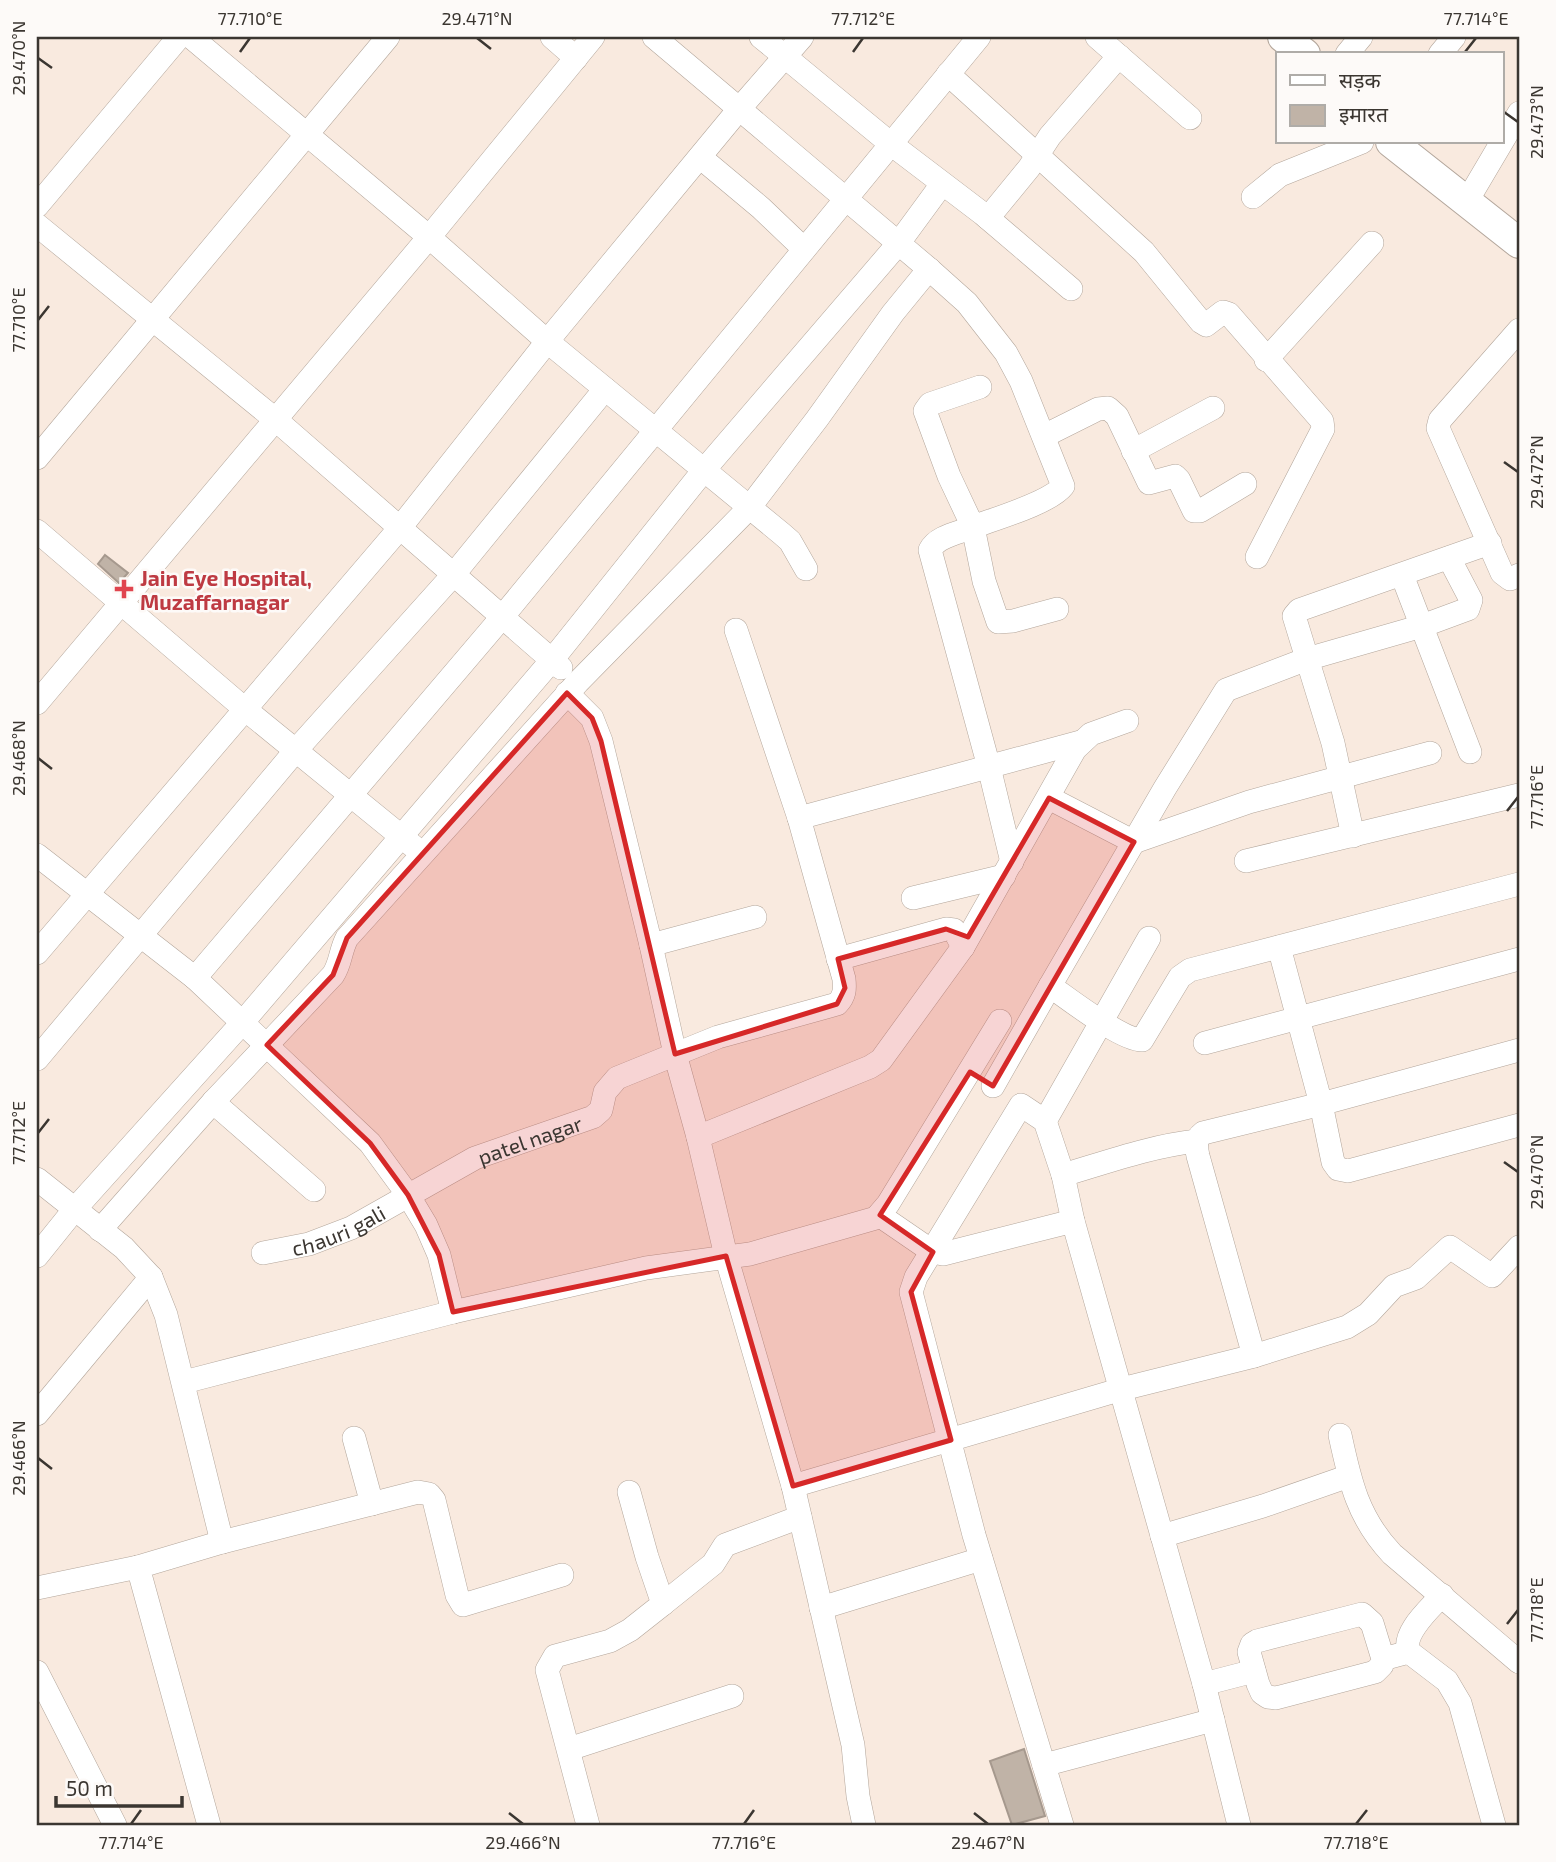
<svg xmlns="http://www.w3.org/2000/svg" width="1556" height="1862" font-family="'Exo 2','Noto Sans Devanagari',sans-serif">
  <rect width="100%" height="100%" fill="#f9eadf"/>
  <!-- building -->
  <g fill="#c0b3a7" stroke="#a6998e" stroke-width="2">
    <polygon points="105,555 128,573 119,583 98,564"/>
    <polygon points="1024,1749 1045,1816 1012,1825 990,1761"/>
  </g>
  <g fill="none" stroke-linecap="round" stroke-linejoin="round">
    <defs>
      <g id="minor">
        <polyline points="191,37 429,237 548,342 782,534 790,541 806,569"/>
        <polyline points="552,37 576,58"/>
        <path d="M654 37 929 269 967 303 1006 353 1021 381 1063 486C1050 503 994 519 973 527L949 476 925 411 930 404 980 387"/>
        <polyline points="761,37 891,144 983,214 1071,289"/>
        <polyline points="1097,37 1190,118"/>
        <polyline points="1347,54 1361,37"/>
        <polyline points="1440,54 1454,37"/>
        <polyline points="948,74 1144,252 1201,322 1206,325 1223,312 1229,314 1322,421 1323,429 1257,557"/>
        <polyline points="700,157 761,208 804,249"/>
        <polyline points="1253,197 1280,175 1362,142"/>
        <polyline points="1467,201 1519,113"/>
        <polyline points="37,206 179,37"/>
        <polyline points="988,218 1029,168 1050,136 1119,56"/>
        <polyline points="37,225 276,420 561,668"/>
        <polyline points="1519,330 1440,420 1438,428 1502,573 1510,579 1519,575"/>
        <polyline points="1266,360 1372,243"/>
        <polyline points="1044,436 1098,409 1108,408 1117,416 1149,483 1175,476 1179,480 1194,511 1200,511 1245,484"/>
        <polyline points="1133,451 1213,408"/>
        <polyline points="37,458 388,37"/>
        <polyline points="37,531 246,710 413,846"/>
        <path d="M1449 558 1471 600 1468 609 1422 626 1307 659 1226 690 1165 788 1050 986C1069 999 1121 1040 1142 1040L1180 977 1190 970 1519 884"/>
        <polyline points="1402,575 1470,752"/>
        <polyline points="567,693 592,718 601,741 651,945 675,1054 698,1137 726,1256 793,1486 853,1745 858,1796 864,1825"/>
        <polyline points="37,703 435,230 593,37"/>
        <polyline points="1049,798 1134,842 1249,802 1430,753"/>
        <polyline points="799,818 1080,742"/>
        <polyline points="1353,836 1333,743 1294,616 1299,610 1490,543"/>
        <polyline points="37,855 195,978 370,1143 408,1195 426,1225 439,1255 453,1312"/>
        <polyline points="1246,861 1519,795"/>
        <path d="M1012 862 989 767 930 550C937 536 959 533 973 527L984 581 998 622 1013 621 1057 609"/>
        <polyline points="913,898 1004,876"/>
        <polyline points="651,945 755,917"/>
        <polyline points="1279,947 1321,1104 1333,1162 1338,1169 1348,1171 1519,1125"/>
        <polyline points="37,953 399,529 554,333 740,108 802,37"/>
        <polyline points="838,959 946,929 954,930 963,947"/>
        <polyline points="195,978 503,616 979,37"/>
        <polyline points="1205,1043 1519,959"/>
        <polyline points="37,1059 297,749 454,574 605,389"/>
        <polyline points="993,1086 1050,986"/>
        <polyline points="213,1102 314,1190"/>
        <polyline points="1045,1121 1149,938"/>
        <polyline points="698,1137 870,1067 881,1060 963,947 1075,749 1091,734 1127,721"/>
        <path d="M1063 1175C1107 1162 1151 1146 1197 1141"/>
        <polyline points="37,1179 124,1248 151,1277 166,1315 222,1542"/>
        <polyline points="879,1215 933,1252 943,1254 1073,1221"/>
        <path d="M100 1230 213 1102 333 975C341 963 340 951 347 938L578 682 749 508 817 419 893 313 929 269"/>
        <path id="s1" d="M263 1253 309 1244 351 1228 475 1158 593 1117 601 1110 605 1092 617 1078 718 1037 837 1004C845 996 845 989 844 979L799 818 736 630"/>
        <polyline points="37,1256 74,1210 242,1023 552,660 704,470 898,244 942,184"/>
        <path d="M1254 1356 1198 1156C1196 1147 1195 1139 1203 1133L1321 1104 1519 1050"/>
        <polyline points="184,1382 453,1312 646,1268 750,1254 876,1218 888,1204 1000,1021"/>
        <polyline points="37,1414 151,1277"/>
        <path d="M1340 1435C1350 1482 1358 1518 1392 1554L1519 1662"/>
        <polyline points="354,1438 372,1504"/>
        <polyline points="793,1486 1122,1389 1254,1356 1347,1327 1368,1314 1394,1286 1416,1278 1450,1247 1492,1276 1519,1247"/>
        <polyline points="1162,1536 1263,1506 1349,1476"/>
        <polyline points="37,1588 138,1567"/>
        <path d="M1442 1595C1431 1608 1401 1633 1409 1652L1447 1681 1460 1703 1494 1825"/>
        <polyline points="663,1604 713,1564 725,1545 800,1517"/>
        <polyline points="821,1608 981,1559"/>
        <polyline points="1383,1659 1372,1623 1362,1614 1257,1641 1252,1644 1249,1652 1258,1684 1262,1693 1268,1697 1276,1698 1375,1672 1382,1665 1383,1659 1409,1652"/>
        <polyline points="37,1672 115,1825"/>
        <polyline points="1204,1684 1254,1671"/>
        <polyline points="569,1749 732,1696"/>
        <polyline points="1044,1765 1213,1720"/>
        <polyline points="209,1825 138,1567 222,1542 418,1492 429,1494 434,1500 457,1595 463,1605 562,1575"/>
        <polyline points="588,1825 547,1670 555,1656 610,1641 630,1630 663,1604 647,1557 629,1492"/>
        <polyline points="1062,1825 974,1535 911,1292 916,1277 1021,1105 1045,1121 1063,1175 1073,1221 1204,1684 1239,1825"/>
      </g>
      <g id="major">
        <polyline points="1283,37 1305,54"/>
        <polyline points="1391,142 1519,243"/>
      </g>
    </defs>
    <!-- minor casing -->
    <use href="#minor" stroke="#b3a69b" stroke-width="24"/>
    <!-- major casing -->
    <use href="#major" stroke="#b3a69b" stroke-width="32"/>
    <!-- minor -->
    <use href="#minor" stroke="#fff" stroke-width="23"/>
    <!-- major -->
    <use href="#major" stroke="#fff" stroke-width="30"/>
  </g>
  <!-- marked area -->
  <path fill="#d62828" fill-opacity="0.2" stroke="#d62828" stroke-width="5" stroke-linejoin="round" d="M567 693 592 718 601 741 675 1054 837 1004 845 988 838 959 946 929 968 937 1049 798 1134 842 993 1086 970 1072 880 1215 933 1252 911 1292 951 1440 793 1486 726 1256 453 1312 439 1255 408 1195 370 1143 267 1045 333 975 347 938Z"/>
  <!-- ticks -->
  <path fill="none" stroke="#3b3631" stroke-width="2.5" d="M477 38 491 49M240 52 250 38M853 52 863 38M1465 52 1476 38M38 58 52 68M1504 112 1518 122M38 320 49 306M1504 462 1518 472M38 758 52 769M1507 811 1518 797M38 1133 49 1119M1504 1162 1518 1172M38 1458 52 1469M1507 1624 1518 1610M509 1813 523 1824M974 1813 988 1824M131 1824 141 1810M744 1824 754 1810M1356 1824 1367 1810"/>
  <!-- markers -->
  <path fill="#e0444e" stroke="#fdfaf8" stroke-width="2.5" d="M120.5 578.5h7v7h7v7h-7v7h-7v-7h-7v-7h7z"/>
  <g text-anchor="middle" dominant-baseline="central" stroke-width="5" stroke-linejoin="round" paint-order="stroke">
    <!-- health labels -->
    <g font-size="21" font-weight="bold" fill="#be3a42" stroke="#fdfaf8" text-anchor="start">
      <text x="140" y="577">Jain Eye Hospital,<tspan x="140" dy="24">Muzaffarnagar</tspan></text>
    </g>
    <!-- street labels -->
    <g font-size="21" fill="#3b3631" stroke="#fdfaf8">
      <text stroke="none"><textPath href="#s1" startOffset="292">patel nagar</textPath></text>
      <text stroke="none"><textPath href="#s1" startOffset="79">chauri gali</textPath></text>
    </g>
  </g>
  <!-- border -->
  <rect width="1556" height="1862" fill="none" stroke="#fdfaf8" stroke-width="77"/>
  <!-- legend -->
  <rect x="1276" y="52" width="228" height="91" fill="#fdfaf8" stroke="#afaca8" stroke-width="2"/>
  <rect x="1290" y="75" width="35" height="10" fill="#ffffff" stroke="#afaca8" stroke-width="2"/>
  <text x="1339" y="88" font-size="21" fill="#3b3631">सड़क</text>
  <rect x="1290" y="105" width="35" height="21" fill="#c0b3a7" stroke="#afaca8" stroke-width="2"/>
  <text x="1339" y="122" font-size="21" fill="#3b3631">इमारत</text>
  <!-- scale -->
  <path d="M56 1796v10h126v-10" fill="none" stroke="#3b3631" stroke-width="3.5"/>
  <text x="66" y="1796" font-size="21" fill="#3b3631" stroke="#fdfaf8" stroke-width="5" paint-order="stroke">50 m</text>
  <rect x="38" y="38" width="1480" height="1786" fill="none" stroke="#3b3631" stroke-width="2.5"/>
  <g font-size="18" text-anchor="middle" fill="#3b3631">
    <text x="250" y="25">77.710°E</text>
    <text x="477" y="25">29.471°N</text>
    <text x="863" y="25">77.712°E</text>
    <text x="1476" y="25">77.714°E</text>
    <text transform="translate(19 58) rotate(-90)" y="6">29.470°N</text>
    <text transform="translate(1537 122) rotate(-90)" y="6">29.473°N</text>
    <text transform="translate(19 320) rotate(-90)" y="6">77.710°E</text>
    <text transform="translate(1537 472) rotate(-90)" y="6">29.472°N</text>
    <text transform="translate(19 758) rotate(-90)" y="6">29.468°N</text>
    <text transform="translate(1537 797) rotate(-90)" y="6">77.716°E</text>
    <text transform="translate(19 1133) rotate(-90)" y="6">77.712°E</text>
    <text transform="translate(1537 1172) rotate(-90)" y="6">29.470°N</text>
    <text transform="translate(19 1458) rotate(-90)" y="6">29.466°N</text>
    <text transform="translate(1537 1610) rotate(-90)" y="6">77.718°E</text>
    <text x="131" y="1849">77.714°E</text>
    <text x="523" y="1849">29.466°N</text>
    <text x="744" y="1849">77.716°E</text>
    <text x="988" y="1849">29.467°N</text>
    <text x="1356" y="1849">77.718°E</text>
  </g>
</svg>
